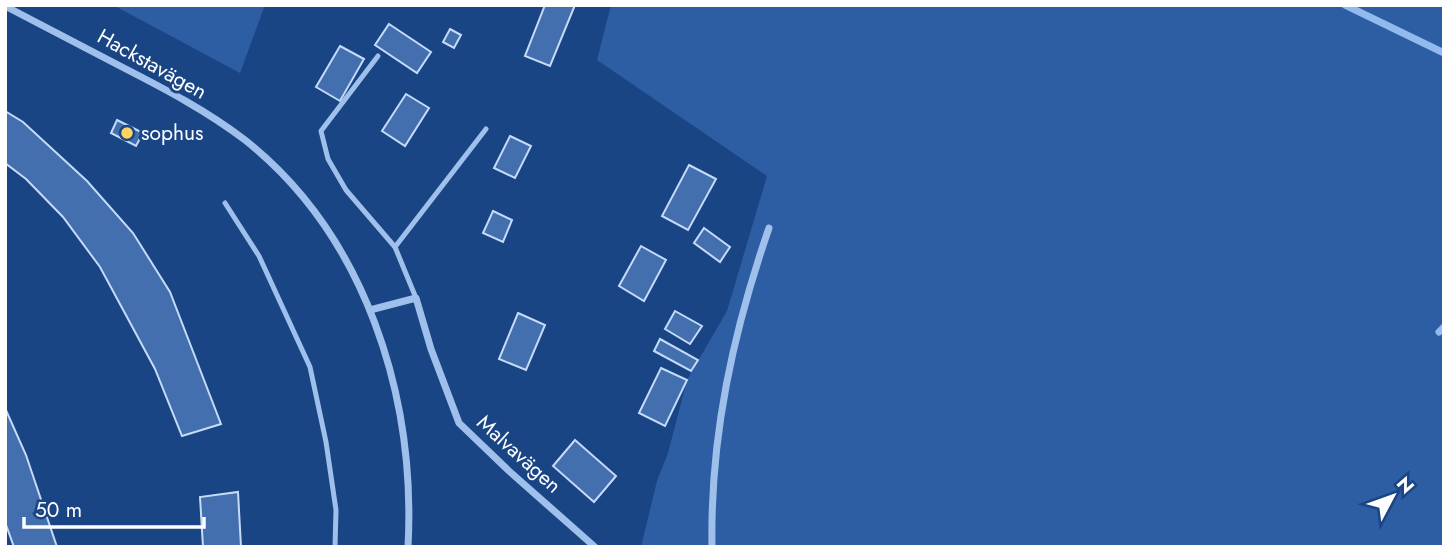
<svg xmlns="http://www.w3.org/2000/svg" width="1449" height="552" font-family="Jost,sans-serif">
  <rect width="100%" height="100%" fill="#1a4585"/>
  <!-- green -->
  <g fill="#2d5ea3">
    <polygon points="113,5 265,5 240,73"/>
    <polygon points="611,5 1444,5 1444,547 641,547 657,481 668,453 687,380 727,311 767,176 597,60"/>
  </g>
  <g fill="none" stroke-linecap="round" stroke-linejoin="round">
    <!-- stream -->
    <g stroke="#93baee" stroke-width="7">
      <polyline points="1345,5 1444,53"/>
      <polyline points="1439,332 1444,327"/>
    </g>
  </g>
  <!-- building -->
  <g fill="#436fae" stroke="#c5dbf9" stroke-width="2">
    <polygon points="545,5 575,5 550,66 525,56"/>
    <polygon points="389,24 431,52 417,73 375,45"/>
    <polygon points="450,29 461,35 454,48 443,42"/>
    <polygon points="340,46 364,59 340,101 316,87"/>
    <polygon points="406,94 429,108 405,146 382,131"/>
    <polygon points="5,111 23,122 87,181 133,233 170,292 221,424 182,436 155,369 100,267 63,217 26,179 5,163"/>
    <polygon points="117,120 143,133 136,146 111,133"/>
    <polygon points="510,136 531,146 515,178 494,168"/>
    <polygon points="689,165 716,179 688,230 662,216"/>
    <polygon points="493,211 512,220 503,242 483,233"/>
    <polygon points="704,228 730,247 720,262 694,243"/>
    <polygon points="641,246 666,260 644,301 619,286"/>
    <polygon points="675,311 702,326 690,344 665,329"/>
    <polygon points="518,313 545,325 526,370 499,359"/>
    <polygon points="660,339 698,360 691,371 654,351"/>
    <polygon points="661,368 687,380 665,426 639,413"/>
    <polygon points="5,408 26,455 57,547 14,547 5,522"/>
    <polygon points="575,440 616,476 594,502 553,466"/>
    <polygon points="238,492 241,547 203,547 200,497"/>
  </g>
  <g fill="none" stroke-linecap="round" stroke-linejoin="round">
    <!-- service -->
    <g stroke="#a0c0ec" stroke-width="5">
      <polyline points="378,56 321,131 328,159 346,190 395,247"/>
      <polyline points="225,203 259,256 310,367 326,442 336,510 335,547"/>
      <polyline points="416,298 395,247 486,129"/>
    </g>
    <!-- minor -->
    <g stroke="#a0c0ec" stroke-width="7">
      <path d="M5 6C44 26 83 47 122 67 165 89 207 111 245 140 366 236 416 397 408 547"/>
      <polyline points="370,310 416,298 431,349 459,423 509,471 595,547"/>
      <path d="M712 547C710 437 733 332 769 228"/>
    </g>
  </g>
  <!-- markers -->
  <circle fill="#fed55c" stroke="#1a4585" stroke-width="2.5" cx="127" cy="133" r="7"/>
  <g text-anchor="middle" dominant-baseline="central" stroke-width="6" stroke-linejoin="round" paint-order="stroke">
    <!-- street labels -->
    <g font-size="21" fill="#fff" stroke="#1a4585">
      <text transform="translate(152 64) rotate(29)">Hackstavägen</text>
      <text transform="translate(519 454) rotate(42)">Malvavägen</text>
    </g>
    <!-- poi labels -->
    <g font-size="21" fill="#fff" stroke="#1a4585" text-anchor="start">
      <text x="141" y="133">sophus</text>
    </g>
  </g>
  <!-- border -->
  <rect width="1449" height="552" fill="none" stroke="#ffffff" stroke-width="14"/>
  <!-- north arrow -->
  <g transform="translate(1393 496) rotate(49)" stroke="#1a4585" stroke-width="5" paint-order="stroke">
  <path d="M0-5L12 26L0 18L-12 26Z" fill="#ffffff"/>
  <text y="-10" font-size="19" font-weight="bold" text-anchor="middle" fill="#ffffff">N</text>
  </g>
  <!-- scale -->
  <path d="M24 517v10h180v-10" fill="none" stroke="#ffffff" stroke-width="3.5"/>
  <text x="35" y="517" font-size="21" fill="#ffffff" stroke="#1a4585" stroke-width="5" paint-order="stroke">50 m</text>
</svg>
